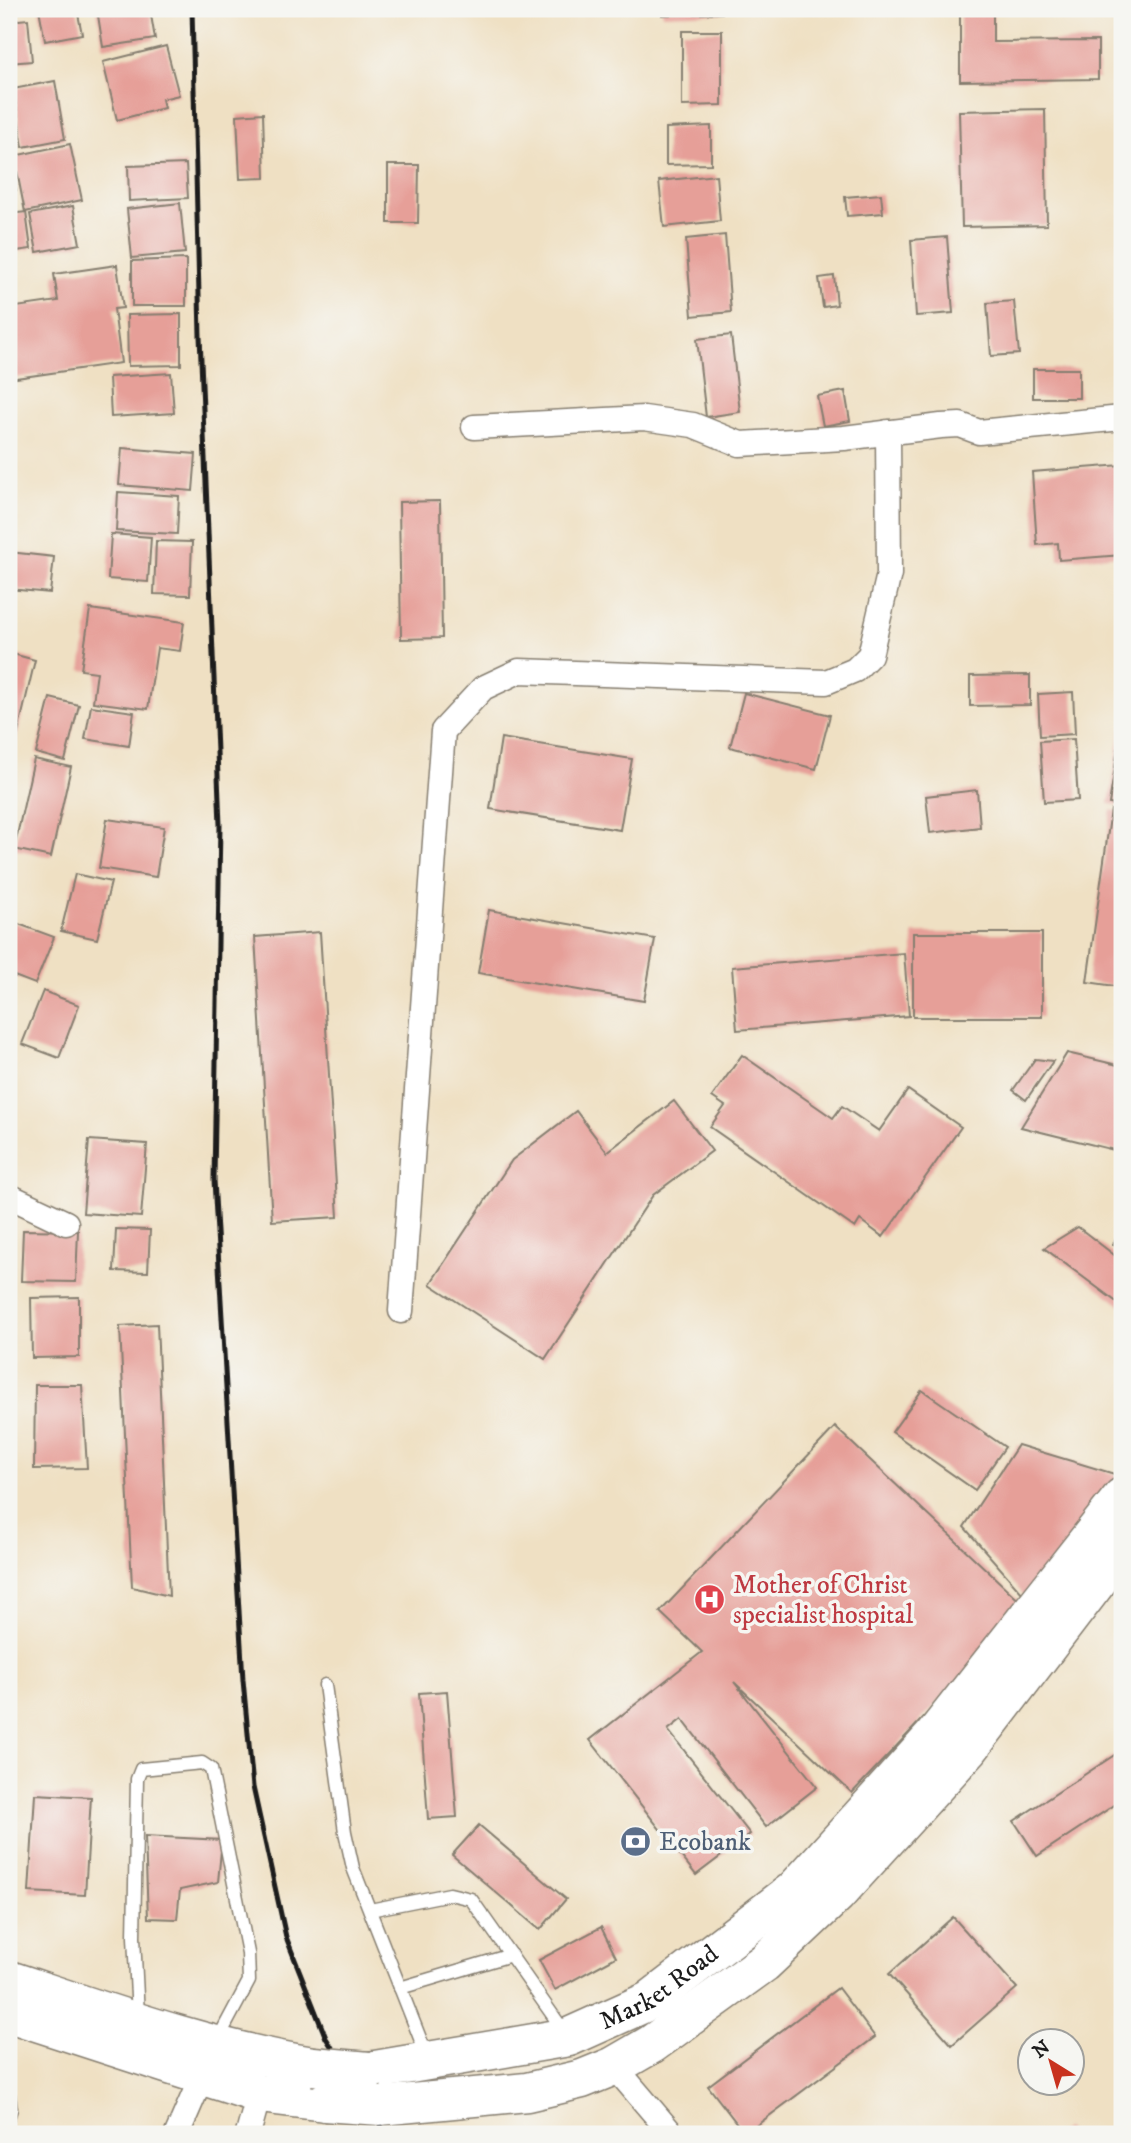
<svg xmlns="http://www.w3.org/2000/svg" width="1131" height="2143" font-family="'IM FELL DW Pica',serif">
  <rect width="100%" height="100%" fill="#f6f6f2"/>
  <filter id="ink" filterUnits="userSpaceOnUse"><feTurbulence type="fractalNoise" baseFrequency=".0143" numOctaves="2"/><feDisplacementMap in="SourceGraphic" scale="14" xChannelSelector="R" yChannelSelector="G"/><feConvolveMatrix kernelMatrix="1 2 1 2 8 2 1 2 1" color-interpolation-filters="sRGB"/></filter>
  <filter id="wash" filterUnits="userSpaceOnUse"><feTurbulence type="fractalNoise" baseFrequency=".00686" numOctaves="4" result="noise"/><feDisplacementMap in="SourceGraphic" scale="28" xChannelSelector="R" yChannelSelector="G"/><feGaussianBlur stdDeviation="1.57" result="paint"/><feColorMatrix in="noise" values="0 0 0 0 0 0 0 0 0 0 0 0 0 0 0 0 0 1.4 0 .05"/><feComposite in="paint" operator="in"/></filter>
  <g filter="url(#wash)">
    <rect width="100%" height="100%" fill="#efe0c3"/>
    <g id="blocks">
      <!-- building -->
      <g fill="#e69f98">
        <polygon points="39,9 77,9 82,34 45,41"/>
        <polygon points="97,9 150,9 155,39 103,47"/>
        <polygon points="662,9 722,9 722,13 662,15"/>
        <polygon points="960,9 993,9 993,42 1098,41 1098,79 960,81"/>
        <polygon points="28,19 32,61 9,63 9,21"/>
        <polygon points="682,31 722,31 722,105 682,106"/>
        <polygon points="166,46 179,95 162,99 164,108 117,120 103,62"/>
        <polygon points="55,81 65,139 23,147 13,89"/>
        <polygon points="9,99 19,147 9,149"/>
        <polygon points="1045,109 1047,225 962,227 959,111"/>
        <polygon points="263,113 265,178 240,179 237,115"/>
        <polygon points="711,126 711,164 666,165 666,128"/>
        <polygon points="70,144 82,200 25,212 14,156"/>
        <polygon points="186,164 188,198 129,201 128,166"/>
        <polygon points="388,165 419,165 418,223 388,223"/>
        <polygon points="9,166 16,190 9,192"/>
        <polygon points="716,175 720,221 664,227 659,181"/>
        <polygon points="881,194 883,213 847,216 845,197"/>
        <polygon points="180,203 185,253 132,258 127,209"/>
        <polygon points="73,206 80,244 37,252 30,214"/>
        <polygon points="26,212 31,249 9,252 9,214"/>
        <polygon points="725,235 731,312 692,316 686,239"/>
        <polygon points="947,237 953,313 916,316 911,240"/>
        <polygon points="186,259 186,306 132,306 132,261"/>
        <polygon points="117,265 123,308 114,309 121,363 9,379 9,308 58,301 54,274"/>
        <polygon points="834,276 837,305 823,307 819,278"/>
        <polygon points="1014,301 1019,354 991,356 987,303"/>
        <polygon points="181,314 181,365 128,366 127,315"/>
        <polygon points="731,335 740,412 706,417 697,339"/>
        <rect x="1033" y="369" width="46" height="29"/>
        <polygon points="171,373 174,413 111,417 109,377"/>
        <polygon points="845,391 850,421 823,426 817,396"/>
        <polygon points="122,448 196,454 193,491 119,485"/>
        <polygon points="1122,465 1122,555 1059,560 1058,543 1037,545 1032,472"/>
        <polygon points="118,492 179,496 177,534 116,531"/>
        <polygon points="440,501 442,638 401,639 399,502"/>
        <polygon points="111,534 151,537 148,582 108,579"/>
        <polygon points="156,541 192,542 190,595 154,594"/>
        <polygon points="9,552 54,557 50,593 9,589"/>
        <polygon points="90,609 184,622 180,651 157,648 148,709 93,702 97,672 81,670"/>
        <polygon points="9,653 35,660 10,766 9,766"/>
        <polygon points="1030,675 1030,705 970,706 970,676"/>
        <polygon points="1073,692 1075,734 1040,736 1038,694"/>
        <polygon points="744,693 830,715 816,769 730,747"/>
        <polygon points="50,698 79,705 65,761 36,753"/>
        <polygon points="91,706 134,712 129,746 85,739"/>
        <polygon points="1121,730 1122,730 1122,806 1109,804"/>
        <polygon points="501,738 632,759 620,830 490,809"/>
        <polygon points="1074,739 1078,800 1044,802 1040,741"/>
        <polygon points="34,759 71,767 51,857 14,849"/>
        <polygon points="977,790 980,827 930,833 926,796"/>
        <polygon points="1111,810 1122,812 1122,987 1087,982"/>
        <polygon points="107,819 164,827 156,877 99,868"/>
        <polygon points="75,874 111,882 97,939 61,931"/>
        <polygon points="489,910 655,939 644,1001 478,973"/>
        <polygon points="13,922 54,937 35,984 9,974 9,932"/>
        <polygon points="320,932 338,1217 272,1221 255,937"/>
        <rect x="913" y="933" width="129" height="84"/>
        <polygon points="904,953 909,1016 737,1030 732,967"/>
        <polygon points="43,991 79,1005 59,1058 22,1044"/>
        <polygon points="1067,1053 1122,1066 1122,1152 1021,1127"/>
        <polygon points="742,1055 833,1118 842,1106 879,1131 908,1090 961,1127 883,1237 860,1220 855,1228 710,1127 725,1106 712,1097"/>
        <polygon points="1035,1059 1053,1061 1026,1100 1013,1090"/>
        <polygon points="674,1101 712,1151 653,1195 545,1359 430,1284 512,1160 576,1111 607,1152"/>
        <polygon points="89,1140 147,1144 141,1217 83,1213"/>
        <polygon points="1078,1227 1122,1261 1122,1306 1044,1248"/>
        <polygon points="1122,1228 1122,1249 1113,1244"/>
        <polygon points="116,1229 150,1230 148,1272 114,1271"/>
        <polygon points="23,1230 78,1231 76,1282 21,1281"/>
        <polygon points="79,1297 79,1357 32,1358 31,1298"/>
        <polygon points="157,1324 169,1596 132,1587 120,1326"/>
        <polygon points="35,1385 82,1385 87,1468 34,1469"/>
        <polygon points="922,1390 1005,1447 975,1490 892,1432"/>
        <polygon points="835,1427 1027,1608 852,1793 734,1682 817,1787 766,1827 682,1719 668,1730 750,1834 696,1875 590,1740 702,1652 660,1612"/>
        <polygon points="1018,1445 1118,1475 1029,1601 964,1527"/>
        <polygon points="447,1691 457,1817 428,1819 419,1693"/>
        <polygon points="1122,1750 1122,1800 1037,1856 1014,1821"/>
        <polygon points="35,1794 91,1797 85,1895 29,1892"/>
        <polygon points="479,1825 566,1899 540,1930 452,1855"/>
        <polygon points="145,1836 222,1840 218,1882 180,1890 177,1919 148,1918"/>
        <polygon points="953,1917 1017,1988 952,2045 889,1974"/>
        <polygon points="601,1927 616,1957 555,1990 539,1960"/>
        <polygon points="838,1988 875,2037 745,2134 708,2086"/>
        <polygon points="1065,2128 1070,2134 1056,2134"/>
      </g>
    </g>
  </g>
  <g filter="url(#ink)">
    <use href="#blocks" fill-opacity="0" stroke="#867e70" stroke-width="2"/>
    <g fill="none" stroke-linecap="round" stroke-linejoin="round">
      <defs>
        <g id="service">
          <polyline points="325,1685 345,1832 353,1868 427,2056"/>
          <polyline points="370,1910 450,1894 471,1899 566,2034"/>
          <polyline points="400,1988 511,1955"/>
          <polyline points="138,2016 134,1937 137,1779 141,1769 202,1763 211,1769 248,1953 249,1981 217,2041"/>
          <polyline points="9,2095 11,2109 9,2115"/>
        </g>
        <g id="minor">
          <polyline points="474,427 644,418 693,425 740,444 844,438 941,426 960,425 979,432 1122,418"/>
          <polyline points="9,1196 66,1223"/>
          <polyline points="401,1311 443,731 483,688 519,671 826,682 855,670 870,655 889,574 888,432"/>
          <polyline points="614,2066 672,2134"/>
          <polyline points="177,2134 207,2065"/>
          <polyline points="248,2134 259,2094"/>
        </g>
        <g id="primary">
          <path d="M9 1980C109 2013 209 2049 313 2066"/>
          <polyline points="9,2013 259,2094 325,2102"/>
          <path id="s1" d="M369 2071 569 2037 649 2001 794 1890 933 1737 1122 1497"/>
          <polyline points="380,2106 527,2092 582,2079 614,2066 652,2044 764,1963 837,1894 969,1749 1122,1549"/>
        </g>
      </defs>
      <!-- service casing -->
      <use href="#service" stroke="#867e70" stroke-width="15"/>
      <!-- minor casing -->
      <use href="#minor" stroke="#867e70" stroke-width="27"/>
      <!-- primary casing -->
      <use href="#primary" stroke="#867e70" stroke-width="41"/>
      <!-- service -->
      <use href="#service" stroke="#fff" stroke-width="12"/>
      <!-- minor -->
      <use href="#minor" stroke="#fff" stroke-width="24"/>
      <!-- primary -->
      <use href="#primary" stroke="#fff" stroke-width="38"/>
      <!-- rail -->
      <polyline stroke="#1c1c1c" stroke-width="5" points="192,9 200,336 220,825 214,1180 243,1680 253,1787 286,1937 326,2038 386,2134"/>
      <defs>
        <g id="primary-bridge">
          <polyline points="313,2066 369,2071"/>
          <polyline points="325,2102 380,2106"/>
        </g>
      </defs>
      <!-- primary-bridge casing -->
      <use href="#primary-bridge" stroke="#867e70" stroke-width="41" stroke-linecap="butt"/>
      <!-- primary-bridge -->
      <use href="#primary-bridge" stroke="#fff" stroke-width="38"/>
    </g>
  </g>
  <!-- icons -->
  <defs>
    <symbol id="hospital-disc" viewBox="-11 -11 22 22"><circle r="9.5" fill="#e0444e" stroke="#f6f6f2"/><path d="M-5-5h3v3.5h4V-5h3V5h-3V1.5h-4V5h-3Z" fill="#fff"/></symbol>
    <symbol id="bank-disc" viewBox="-11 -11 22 22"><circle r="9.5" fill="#5c6f8a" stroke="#f6f6f2"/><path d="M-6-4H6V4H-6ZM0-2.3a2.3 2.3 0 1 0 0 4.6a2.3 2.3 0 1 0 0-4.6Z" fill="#fff"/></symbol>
  </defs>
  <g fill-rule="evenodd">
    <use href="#hospital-disc" x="692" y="1582" width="35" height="35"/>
    <use href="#bank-disc" x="618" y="1824" width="35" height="35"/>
  </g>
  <g text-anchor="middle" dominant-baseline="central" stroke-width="7" stroke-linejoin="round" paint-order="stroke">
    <!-- health labels -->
    <g font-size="26" fill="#be3a42" stroke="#f6f6f2" text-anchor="start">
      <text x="733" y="1585">Mother of Christ<tspan x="733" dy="30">specialist hospital</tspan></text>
    </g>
    <!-- service labels -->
    <g font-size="26" fill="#4e5e75" stroke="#f6f6f2" text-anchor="start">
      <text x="659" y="1842">Ecobank</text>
    </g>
    <!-- street labels -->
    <g font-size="26" fill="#1c1c1c" stroke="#f6f6f2">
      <text stroke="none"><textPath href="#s1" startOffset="306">Market Road</textPath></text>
    </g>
  </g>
  <!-- margin -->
  <rect width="1131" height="2143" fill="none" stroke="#f6f6f2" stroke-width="35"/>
  <!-- north arrow -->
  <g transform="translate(1051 2062) rotate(323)"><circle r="33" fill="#f6f6f2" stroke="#9f9f9c" stroke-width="2"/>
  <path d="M0-5L12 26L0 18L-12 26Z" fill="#c8321e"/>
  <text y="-10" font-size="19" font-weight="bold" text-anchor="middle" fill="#1c1c1c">N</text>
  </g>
</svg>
